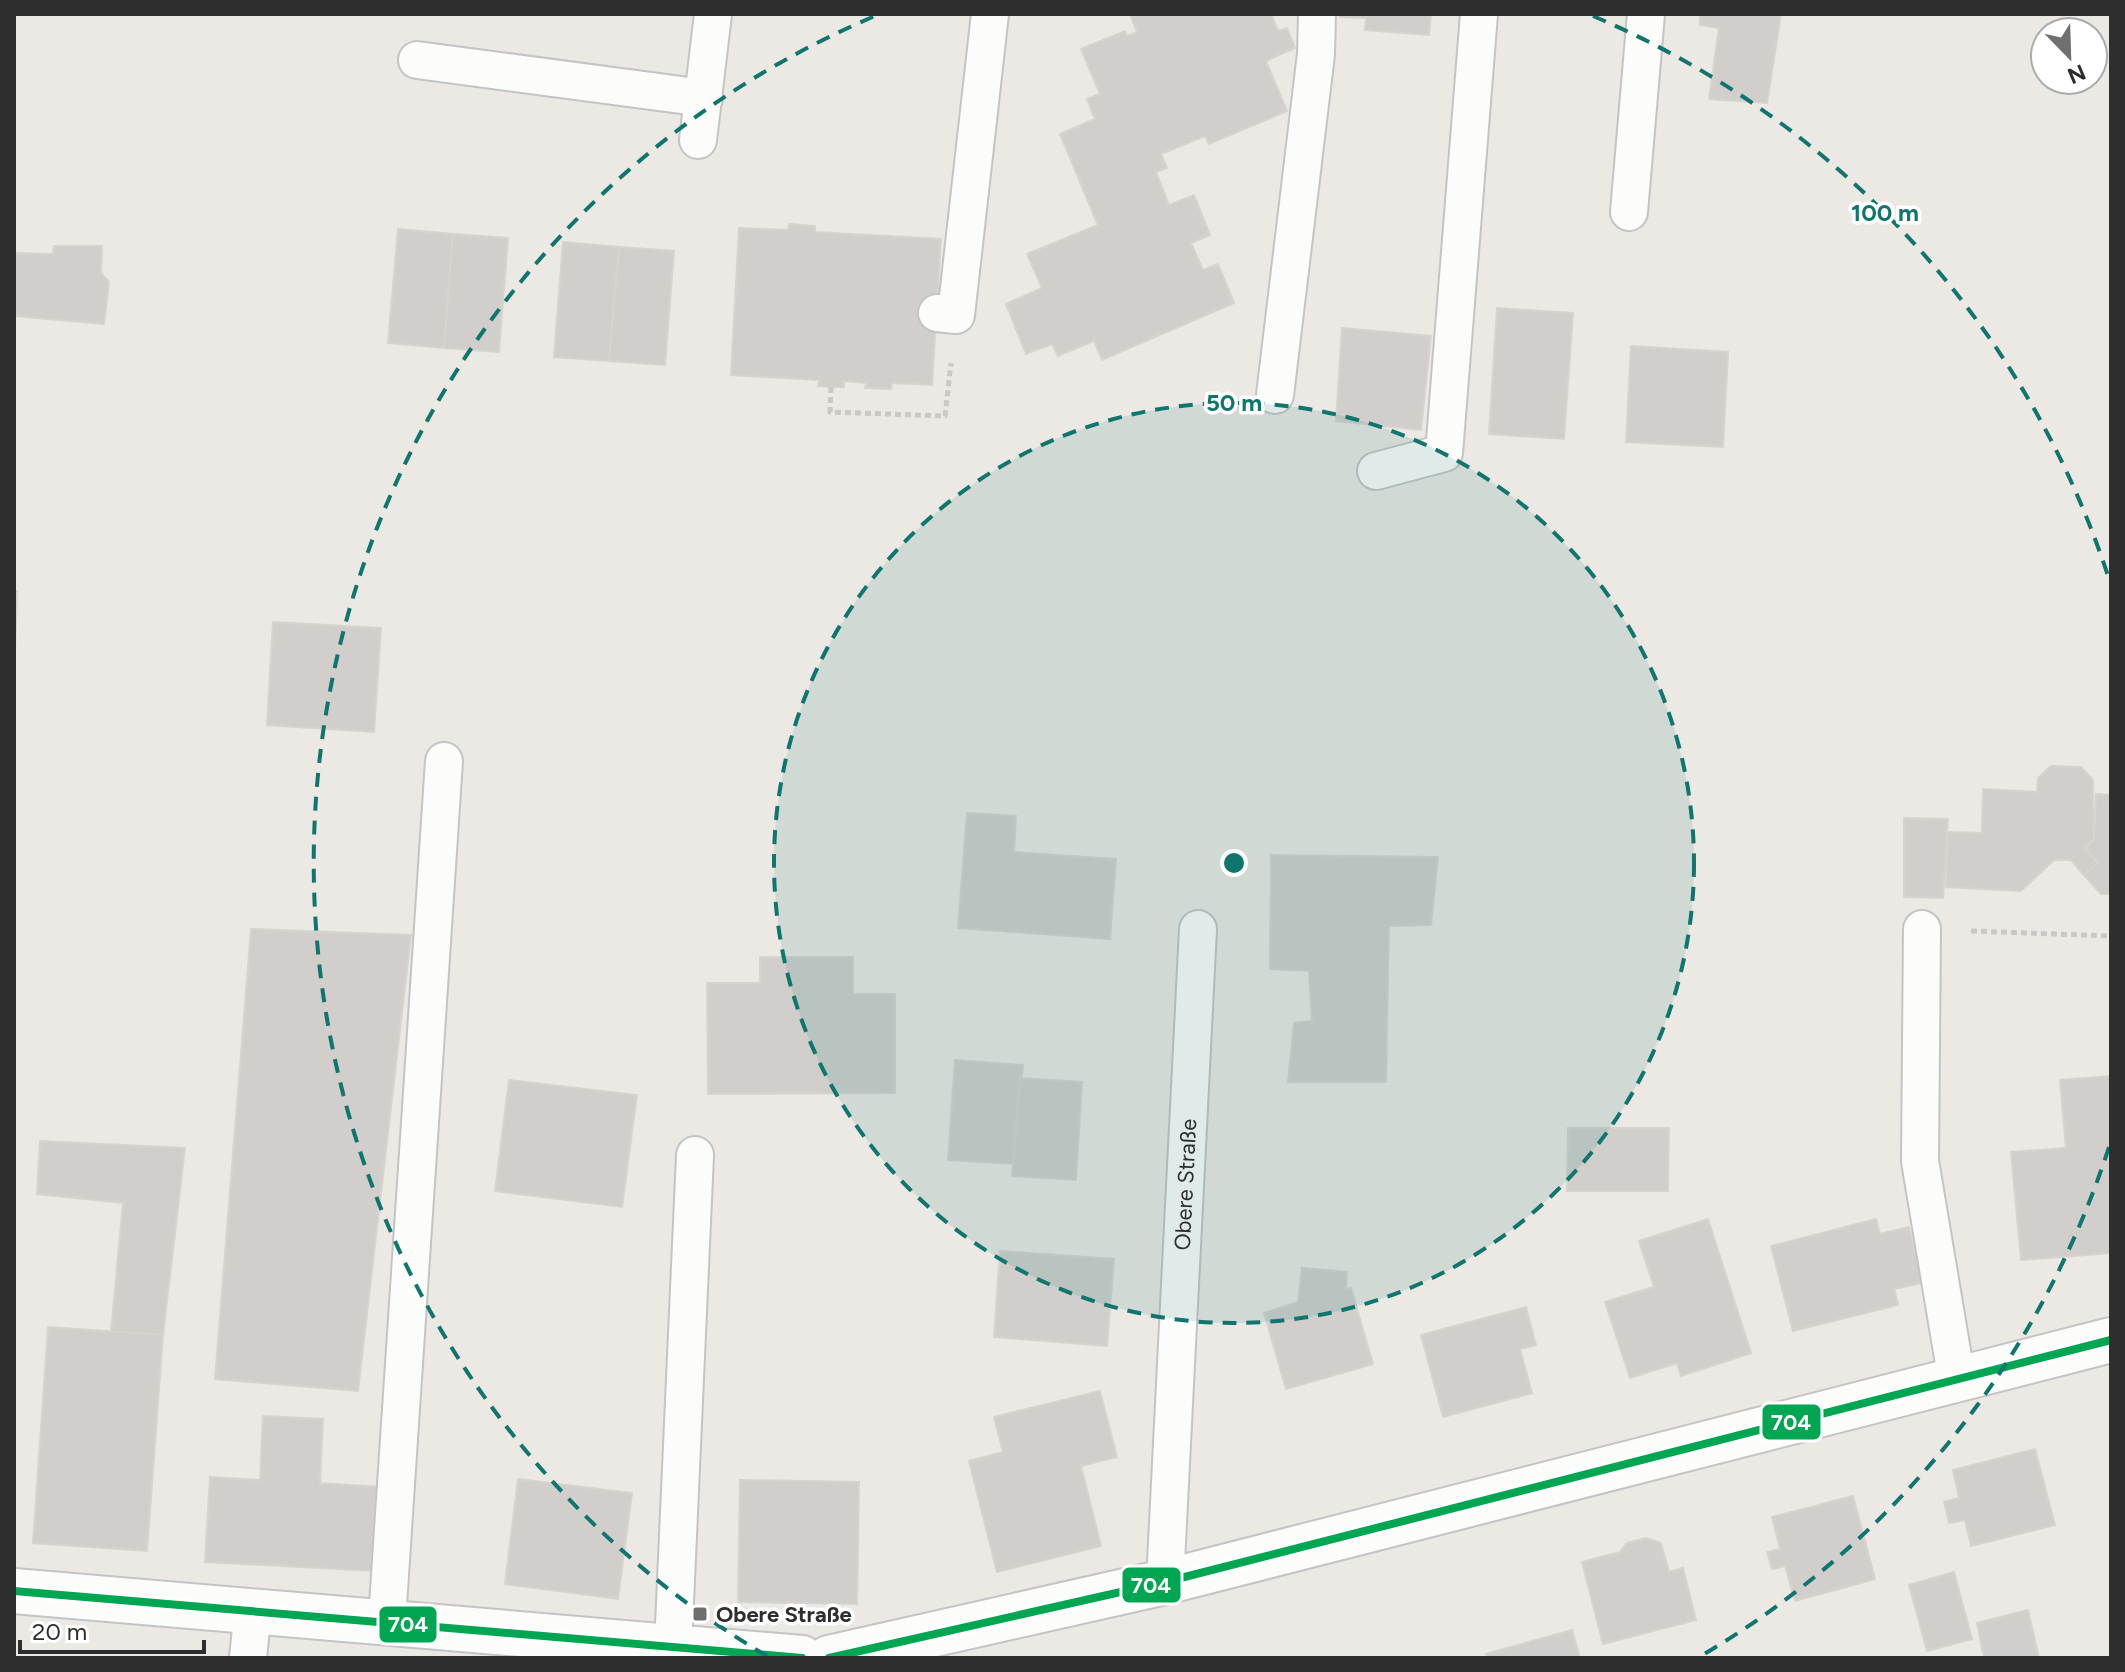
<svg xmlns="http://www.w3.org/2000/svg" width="2125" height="1672" font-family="Figtree,sans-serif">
  <rect width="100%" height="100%" fill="#ece8e4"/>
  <!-- building -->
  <g fill="#d1cecb" stroke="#d7d4d0" stroke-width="2">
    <polygon points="1130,14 1271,14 1278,31 1287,28 1295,48 1266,61 1287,111 1209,144 1205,136 1161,154 1167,168 1156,172 1169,205 1194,195 1210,235 1191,243 1203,270 1218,264 1234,303 1102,360 1094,341 1058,356 1052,344 1026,354 1006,304 1042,288 1027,254 1098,225 1060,134 1095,119 1087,99 1100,94 1081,49 1125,31 1127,36 1137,32"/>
    <polygon points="1340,14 1431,14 1429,35 1365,30 1366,18 1340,17"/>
    <polygon points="1700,14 1781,14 1767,103 1709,99 1719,28 1700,25"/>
    <polygon points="789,224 815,226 815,232 941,239 932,385 892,383 891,389 865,388 866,383 844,381 844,387 831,387 818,386 819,380 731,375 739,228 788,230"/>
    <polygon points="398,229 453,234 444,348 388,343"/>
    <polygon points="453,234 508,238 499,352 444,348"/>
    <polygon points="563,242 619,247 609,361 554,357"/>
    <polygon points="54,246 102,246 101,273 109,282 104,324 14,316 14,253 53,254"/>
    <polygon points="619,247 674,251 665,365 609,361"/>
    <polygon points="1497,308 1573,313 1564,439 1489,434"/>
    <polygon points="1342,328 1431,336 1421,430 1336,421"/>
    <polygon points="1631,346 1728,352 1723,447 1626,442"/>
    <polygon points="14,591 17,591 14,683"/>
    <polygon points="273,622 381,628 374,732 267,725"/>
    <polygon points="2051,766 2081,767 2093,780 2094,839 2085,848 2098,863 2084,875 2071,860 2054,860 2021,891 1946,887 1948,832 1982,833 1983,789 2037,792 2038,778"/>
    <polygon points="2096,794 2111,795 2111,894 2101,894 2084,875 2098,863 2085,848 2094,839"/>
    <polygon points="967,813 1016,816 1014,852 1116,859 1110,939 958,928"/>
    <polygon points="1904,818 1948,819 1943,898 1904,897"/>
    <polygon points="1271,855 1438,857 1431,925 1389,926 1386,1082 1288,1082 1294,1023 1312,1021 1309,971 1270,969"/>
    <polygon points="251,929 411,935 358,1391 215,1379"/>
    <polygon points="760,957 853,957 853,994 895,994 895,1093 708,1094 707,983 760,983"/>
    <polygon points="955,1060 1023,1065 1015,1164 948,1160"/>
    <polygon points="2111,1076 2111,1253 2021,1260 2011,1152 2066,1148 2060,1080"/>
    <polygon points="1020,1078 1082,1082 1076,1180 1012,1176"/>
    <polygon points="509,1080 637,1095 622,1207 495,1191"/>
    <polygon points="1568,1128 1669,1128 1668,1191 1567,1191"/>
    <polygon points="40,1141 185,1148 163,1335 111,1332 123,1203 37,1194"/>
    <polygon points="1708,1219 1751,1353 1681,1376 1677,1363 1630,1378 1605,1302 1654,1287 1639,1241"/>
    <polygon points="1876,1219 1880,1234 1909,1227 1923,1283 1894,1289 1898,1305 1793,1331 1771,1246"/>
    <polygon points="1000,1251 1114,1259 1107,1346 994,1337"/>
    <polygon points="1302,1268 1347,1272 1346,1289 1351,1288 1373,1364 1286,1389 1264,1313 1298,1302"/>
    <polygon points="1526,1307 1536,1345 1520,1349 1532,1393 1443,1417 1421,1335"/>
    <polygon points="48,1327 163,1335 147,1551 33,1543"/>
    <polygon points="1100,1391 1117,1457 1081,1466 1101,1546 997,1572 969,1461 1003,1452 994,1417"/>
    <polygon points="263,1416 323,1419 320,1483 379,1487 374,1571 205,1562 210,1477 260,1480"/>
    <polygon points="2035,1449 2055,1525 1971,1546 1965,1520 1949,1523 1944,1502 1959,1498 1953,1470"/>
    <polygon points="518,1479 632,1493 618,1599 505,1584"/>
    <polygon points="740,1480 859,1482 857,1604 738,1602"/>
    <polygon points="1853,1496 1875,1579 1795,1601 1785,1566 1772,1569 1767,1552 1780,1549 1772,1517"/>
    <polygon points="1646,1538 1661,1543 1669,1572 1683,1568 1696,1620 1603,1644 1582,1562 1620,1552 1627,1543"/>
    <polygon points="1954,1572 1972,1639 1927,1651 1909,1585"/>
    <polygon points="2028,1610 2039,1658 1984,1658 1977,1623"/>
    <polygon points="1572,1630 1580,1658 1487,1658 1486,1654"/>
  </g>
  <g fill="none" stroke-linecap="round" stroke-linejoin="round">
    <defs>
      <g id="service">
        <polyline points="417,60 704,98"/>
        <polyline points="698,140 713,14"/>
        <polyline points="1629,212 1646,14"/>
        <polyline points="937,313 956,315 990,14"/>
        <polyline points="1275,395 1316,54 1317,14"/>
        <polyline points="1376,471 1444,453 1479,14"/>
        <polyline points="1922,929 1920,1161 1957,1381"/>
        <path id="s1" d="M1165 1582 1198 929"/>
        <polyline points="387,1620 444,761"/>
        <polyline points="673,1647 695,1155"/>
        <polyline points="248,1658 253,1609"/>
      </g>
      <g id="minor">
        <polyline points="14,1591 802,1658"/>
        <polyline points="829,1658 1165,1582 2111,1340"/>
      </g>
    </defs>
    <!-- service casing -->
    <use href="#service" stroke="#c5c4c5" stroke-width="40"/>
    <!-- minor casing -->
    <use href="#minor" stroke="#c5c4c5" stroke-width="48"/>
    <!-- path -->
    <g stroke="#c9c9c8" stroke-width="5" stroke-dasharray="6 4" stroke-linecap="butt">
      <polyline points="831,387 830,412 945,416 951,363"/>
      <polyline points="1971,931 2111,936"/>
    </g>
    <!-- service -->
    <use href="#service" stroke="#fcfcfb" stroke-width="36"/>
    <!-- minor -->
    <use href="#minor" stroke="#fcfcfb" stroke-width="44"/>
    <defs>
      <g id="bus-1">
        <polyline points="14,1591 802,1658"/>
        <polyline points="829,1658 1165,1582 2111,1340"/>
      </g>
    </defs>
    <!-- bus-1 casing -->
    <use href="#bus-1" stroke="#fff" stroke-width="14"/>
    <!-- bus-1 -->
    <use href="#bus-1" stroke="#00a651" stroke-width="8"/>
  </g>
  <!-- distance rings -->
  <circle cx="1234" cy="863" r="460" fill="#0f766e" fill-opacity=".12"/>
  <g fill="none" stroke="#0f766e" stroke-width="4" stroke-dasharray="14 10">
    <circle cx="1234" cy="863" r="460"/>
    <path d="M2109 1147A920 920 0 0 1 1701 1656M767 1656A920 920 0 0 1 875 16M1593 16A920 920 0 0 1 2109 579"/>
  </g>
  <!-- markers -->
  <rect fill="#706f6e" stroke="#fff" stroke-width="3" x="692" y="1606" width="16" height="16" rx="4"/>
  <g text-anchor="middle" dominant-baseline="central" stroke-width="7" stroke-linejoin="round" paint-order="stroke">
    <!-- street labels -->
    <g font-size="22" fill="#2e2e2e" stroke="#fff">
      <text stroke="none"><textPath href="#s1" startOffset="398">Obere Straße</textPath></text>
    </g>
    <!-- poi labels -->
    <g font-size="22" font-weight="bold" fill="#2e2e2e" stroke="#fff" text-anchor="start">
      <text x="716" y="1614">Obere Straße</text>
    </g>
  </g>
  <circle cx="1234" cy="863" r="12" fill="#0f766e" stroke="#fff" stroke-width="4"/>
  <g font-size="24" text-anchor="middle" font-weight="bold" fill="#0f766e" stroke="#fff" stroke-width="7" stroke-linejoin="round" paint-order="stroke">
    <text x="1885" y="221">100 m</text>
    <text x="1234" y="411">50 m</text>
  </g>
  <g stroke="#fff" stroke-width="3">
    <rect x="1761" y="1403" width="61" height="38" rx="8" fill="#00a651"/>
    <rect x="1121" y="1566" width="61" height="38" rx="8" fill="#00a651"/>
    <rect x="378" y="1605" width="60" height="39" rx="8" fill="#00a651"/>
  </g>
  <g font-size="22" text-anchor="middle" font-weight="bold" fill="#fff">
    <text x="1791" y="1430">704</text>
    <text x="1151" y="1593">704</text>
    <text x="408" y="1632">704</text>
  </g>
  <!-- border -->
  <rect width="2125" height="1672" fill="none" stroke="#2e2e2e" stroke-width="32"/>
  <!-- north arrow -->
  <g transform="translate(2069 56) rotate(157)"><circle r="38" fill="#ffffff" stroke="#ababab" stroke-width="2"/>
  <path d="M0-6L14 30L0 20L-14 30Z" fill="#706f6e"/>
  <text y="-12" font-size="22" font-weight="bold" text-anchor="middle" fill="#2e2e2e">N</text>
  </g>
  <!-- scale -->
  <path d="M20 1640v12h184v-12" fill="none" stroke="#2e2e2e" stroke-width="4"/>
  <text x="32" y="1640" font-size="24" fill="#2e2e2e" stroke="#ffffff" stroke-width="6" paint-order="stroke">20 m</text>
</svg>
